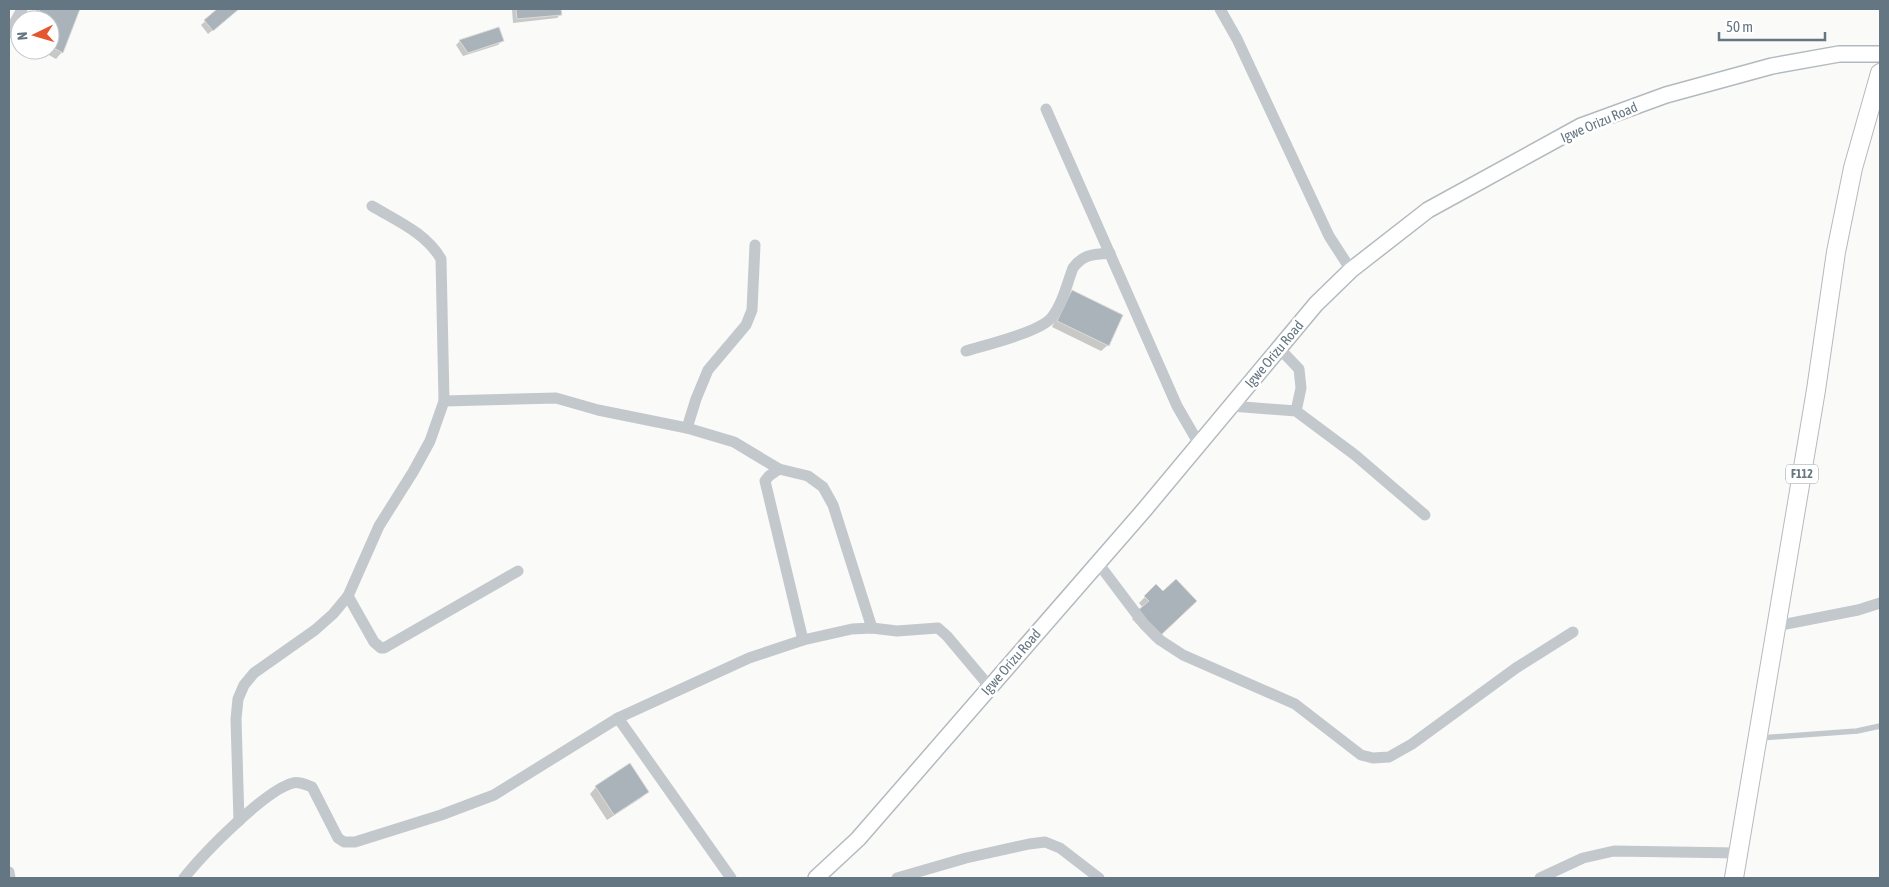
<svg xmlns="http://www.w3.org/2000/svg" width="1889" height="887" font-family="'Asap Condensed',sans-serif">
  <rect width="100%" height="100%" fill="#fafaf8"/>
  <!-- shadow -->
  <g fill="#0003">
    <polygon points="37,9 79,9 62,52 56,59 40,50 50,50 50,20 32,20"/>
    <polygon points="219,9 238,9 208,34 201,25"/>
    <polygon points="512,9 560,9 561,14 557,18 513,23"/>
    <polygon points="460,41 502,41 498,45 463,56 456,45"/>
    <polygon points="1072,292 1108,345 1101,351 1052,327 1065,298"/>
    <polygon points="1156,586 1163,593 1195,601 1153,641 1132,619 1143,608 1139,603"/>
    <polygon points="596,787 647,791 641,798 607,820 590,794"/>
  </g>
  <!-- building -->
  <g fill="#aab3b9" stroke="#dcdcda">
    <polygon points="40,9 80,9 63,53 50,46 50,20 35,20"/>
    <polygon points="217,9 239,9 213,31 204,20"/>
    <polygon points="516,9 561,9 562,15 517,19"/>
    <polygon points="499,27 504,41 468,53 459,40"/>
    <polygon points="1072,290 1123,315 1109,346 1057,321"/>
    <polygon points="1176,579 1197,601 1160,636 1137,611 1149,601 1144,596 1156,584 1163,591"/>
    <polygon points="630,763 649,792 614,815 595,786"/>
  </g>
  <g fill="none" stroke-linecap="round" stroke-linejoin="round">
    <defs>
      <polyline id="secondary" points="816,878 858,839 1145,509 1316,304 1351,270 1428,210 1581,126 1666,95 1772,66 1839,54 1880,54"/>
      <polyline id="primary" points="1734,878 1816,390 1836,252 1853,168 1880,73"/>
    </defs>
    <!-- secondary casing -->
    <use href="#secondary" stroke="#b3babf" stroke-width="18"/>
    <!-- primary casing -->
    <use href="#primary" stroke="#b5babe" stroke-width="20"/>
    <!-- service -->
    <polyline stroke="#c3c8cc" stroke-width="5.5" points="1760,738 1857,731 1880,726"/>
    <!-- minor -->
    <g stroke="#c3c8cc" stroke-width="11">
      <polyline points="1220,9 1237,39 1329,236 1351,270"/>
      <polyline points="9,33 22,9"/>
      <polyline points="1046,109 1177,406 1199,444"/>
      <polyline points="1279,348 1299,369 1301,388 1296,411"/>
      <path d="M966 351C985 345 1041 332 1052 317 1063 304 1067 283 1073 268 1084 253 1094 255 1110 253"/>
      <polyline points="444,401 556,398 598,410 687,428 734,442 779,469 808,476 823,487 833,505 872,628"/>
      <polyline points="1231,406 1296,411 1355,455 1425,515"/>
      <polyline points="687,428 696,399 708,370 746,325 752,310 755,245"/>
      <polyline points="779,469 769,476 765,481 803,640"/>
      <polyline points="1098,563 1144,624 1160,640 1183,655 1295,704 1361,755 1373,758 1389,757 1412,744 1516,668 1573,632"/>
      <polyline points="348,596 374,642 381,648 384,648 518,571"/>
      <polyline points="1776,626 1858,610 1880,603"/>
      <polyline points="618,718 731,878"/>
      <path d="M239 821 236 719 238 699 244 685 254 673 315 630 333 614 348 596 379 526 413 472 430 441 444 401 441 259C426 233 397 221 372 206"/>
      <polyline points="9,872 10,878"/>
      <path d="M184 878C203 854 265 790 293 783 299 781 306 785 312 787L338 838 344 842H355L441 815 494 795 618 718 749 658 803 640 852 629 872 628 897 631 938 628 947 636 989 686"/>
      <polyline points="897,878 966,858 1029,844 1045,842 1060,848 1099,878"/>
      <polyline points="1540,878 1583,858 1614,851 1738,853"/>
    </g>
    <!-- secondary -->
    <use href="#secondary" stroke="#fff" stroke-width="15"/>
    <!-- primary -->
    <use href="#primary" stroke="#fff" stroke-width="18"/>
  </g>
  <g text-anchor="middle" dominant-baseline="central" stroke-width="5" stroke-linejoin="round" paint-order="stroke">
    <!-- shield labels -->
    <rect fill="#fff" stroke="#939fa8" stroke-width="1" x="1786" y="464.5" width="32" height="19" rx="4"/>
    <g font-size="12" font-weight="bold" fill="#657683">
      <text x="1802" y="474">F112</text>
    </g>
    <!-- street labels -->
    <g font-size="14" fill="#657683" stroke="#fff">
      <text transform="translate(1599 122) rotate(-23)">Igwe Orizu Road</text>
      <text transform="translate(1274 354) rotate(-50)">Igwe Orizu Road</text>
      <text transform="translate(1011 662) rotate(-49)">Igwe Orizu Road</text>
    </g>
  </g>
  <!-- border -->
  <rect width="1889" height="887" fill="none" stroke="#657683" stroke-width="20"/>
  <!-- north arrow -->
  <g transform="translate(35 35) rotate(265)"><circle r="24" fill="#ffffff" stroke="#c1c8cd"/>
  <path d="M0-4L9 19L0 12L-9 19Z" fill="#e4572e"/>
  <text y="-8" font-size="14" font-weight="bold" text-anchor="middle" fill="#657683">N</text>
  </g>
  <!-- scale -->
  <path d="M1719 32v8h106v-8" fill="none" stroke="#657683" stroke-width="2.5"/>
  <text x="1726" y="32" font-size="15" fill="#657683" stroke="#ffffff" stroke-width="4" paint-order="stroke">50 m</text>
</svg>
